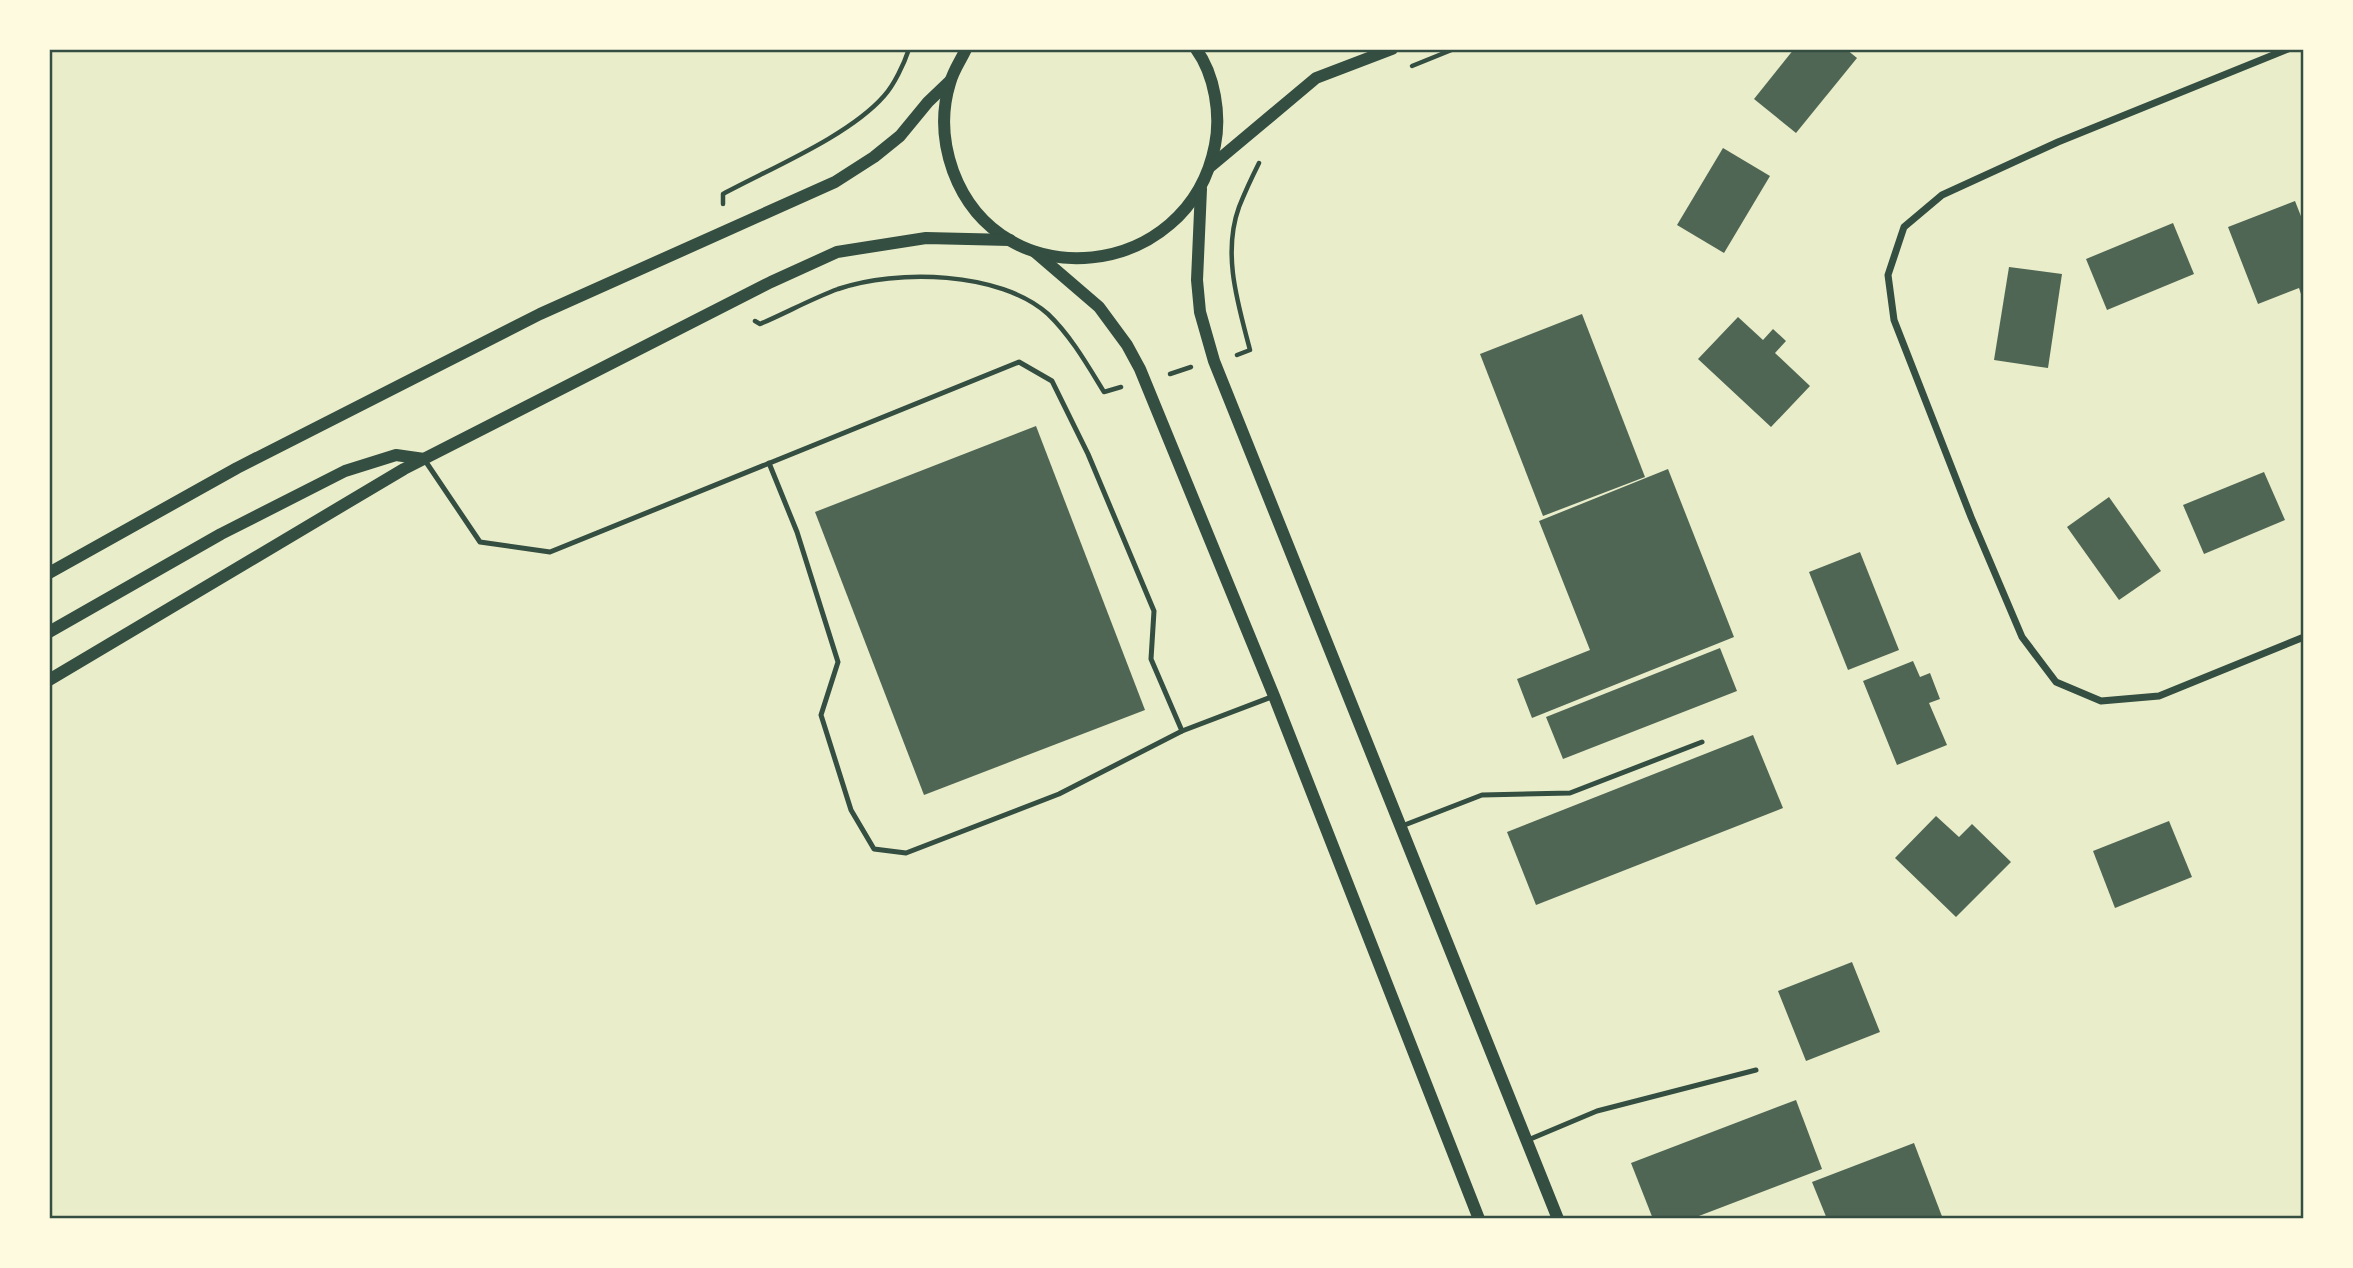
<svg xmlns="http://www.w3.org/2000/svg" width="2353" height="1268" font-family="'DM Sans',sans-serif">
  <rect width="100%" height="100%" fill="#e9edc9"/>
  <!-- building -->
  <g fill="#4f6655">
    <polygon points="1794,49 1846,49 1857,58 1796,133 1754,99"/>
    <polygon points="1723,148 1770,176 1724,253 1677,225"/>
    <polygon points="2295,201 2304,224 2304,303 2299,288 2258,304 2228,227"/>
    <polygon points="2173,223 2194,274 2107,310 2086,259"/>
    <polygon points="2009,267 2062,274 2048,368 1994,360"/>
    <polygon points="1582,314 1645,477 1543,516 1480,354"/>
    <polygon points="1738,317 1763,340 1773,329 1786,341 1775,353 1810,386 1771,427 1698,359"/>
    <polygon points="1036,426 1145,710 924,795 815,512"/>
    <polygon points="1668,469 1734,637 1532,718 1517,679 1590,650 1539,521"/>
    <polygon points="2264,472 2285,520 2204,554 2183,505"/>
    <polygon points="2109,497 2161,571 2119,600 2067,527"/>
    <polygon points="1860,552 1899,650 1848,670 1809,572"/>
    <polygon points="1720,648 1737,691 1563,759 1546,717"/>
    <polygon points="1913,661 1920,677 1930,673 1940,699 1929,703 1947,745 1897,765 1863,681"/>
    <polygon points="1753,735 1783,808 1536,905 1507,832"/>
    <polygon points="1936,816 1959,837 1972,824 2011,862 1956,917 1895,858"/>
    <polygon points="2169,821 2192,877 2115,908 2093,851"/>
    <polygon points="1852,962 1880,1032 1806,1061 1778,991"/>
    <polygon points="1796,1100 1822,1169 1691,1219 1653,1219 1631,1163"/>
    <polygon points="1914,1143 1943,1219 1827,1219 1812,1182"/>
  </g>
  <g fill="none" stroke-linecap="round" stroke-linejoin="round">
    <!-- path -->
    <g stroke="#344e41" stroke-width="4.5">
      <polyline points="1412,66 1454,49"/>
      <path d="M723 204V194C771 168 849 136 884 96 894 85 904 64 909 49"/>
      <path d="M755 321 760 324C786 313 811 299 838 289 896 269 1000 271 1048 314 1071 336 1088 366 1104 392L1121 387"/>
      <path d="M1237 355 1250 350C1238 304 1222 254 1239 207 1245 192 1252 177 1259 163"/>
      <polyline points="1170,374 1191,367"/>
    </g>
    <!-- service -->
    <g stroke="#344e41" stroke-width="5">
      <polyline points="424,459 480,542 550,552 1019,362 1052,381 1088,454 1154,611 1151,659 1182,731"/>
      <polyline points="769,463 797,532 838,662 821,715 851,810 874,849 906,853 1059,794 1182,731 1274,696"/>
      <polyline points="1402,826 1482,795 1570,793 1702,742"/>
      <polyline points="1528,1140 1597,1111 1756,1070"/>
    </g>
    <!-- minor -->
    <polyline stroke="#344e41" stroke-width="7" points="2288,49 2058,142 1942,195 1904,227 1888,275 1894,320 1971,517 2022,637 2056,682 2101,701 2159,696 2304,637"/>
    <!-- tertiary -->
    <g stroke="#344e41" stroke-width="12">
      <path d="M966 49C961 60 953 71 950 83 941 112 943 143 953 171 1001 301 1189 280 1215 145 1221 115 1215 75 1196 49"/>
      <polyline points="1211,166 1316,78 1392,49"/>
      <polyline points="1201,189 1197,280 1200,312 1214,361 1558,1219"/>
      <polyline points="1035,252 1099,307 1127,345 1140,369 1274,696 1479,1219"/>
      <polyline points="49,573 237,468 540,314 835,182 874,157 900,136 928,102 950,81"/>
      <polyline points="49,632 221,534 345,471 396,455 424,459"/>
      <polyline points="49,680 404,469 771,282 837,252 926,238 1010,240"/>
    </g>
  </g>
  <!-- border -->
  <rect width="2353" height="1268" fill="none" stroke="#fefae0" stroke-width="102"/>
  <rect x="51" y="51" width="2251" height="1166" fill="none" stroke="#344e41" stroke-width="2.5"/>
</svg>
